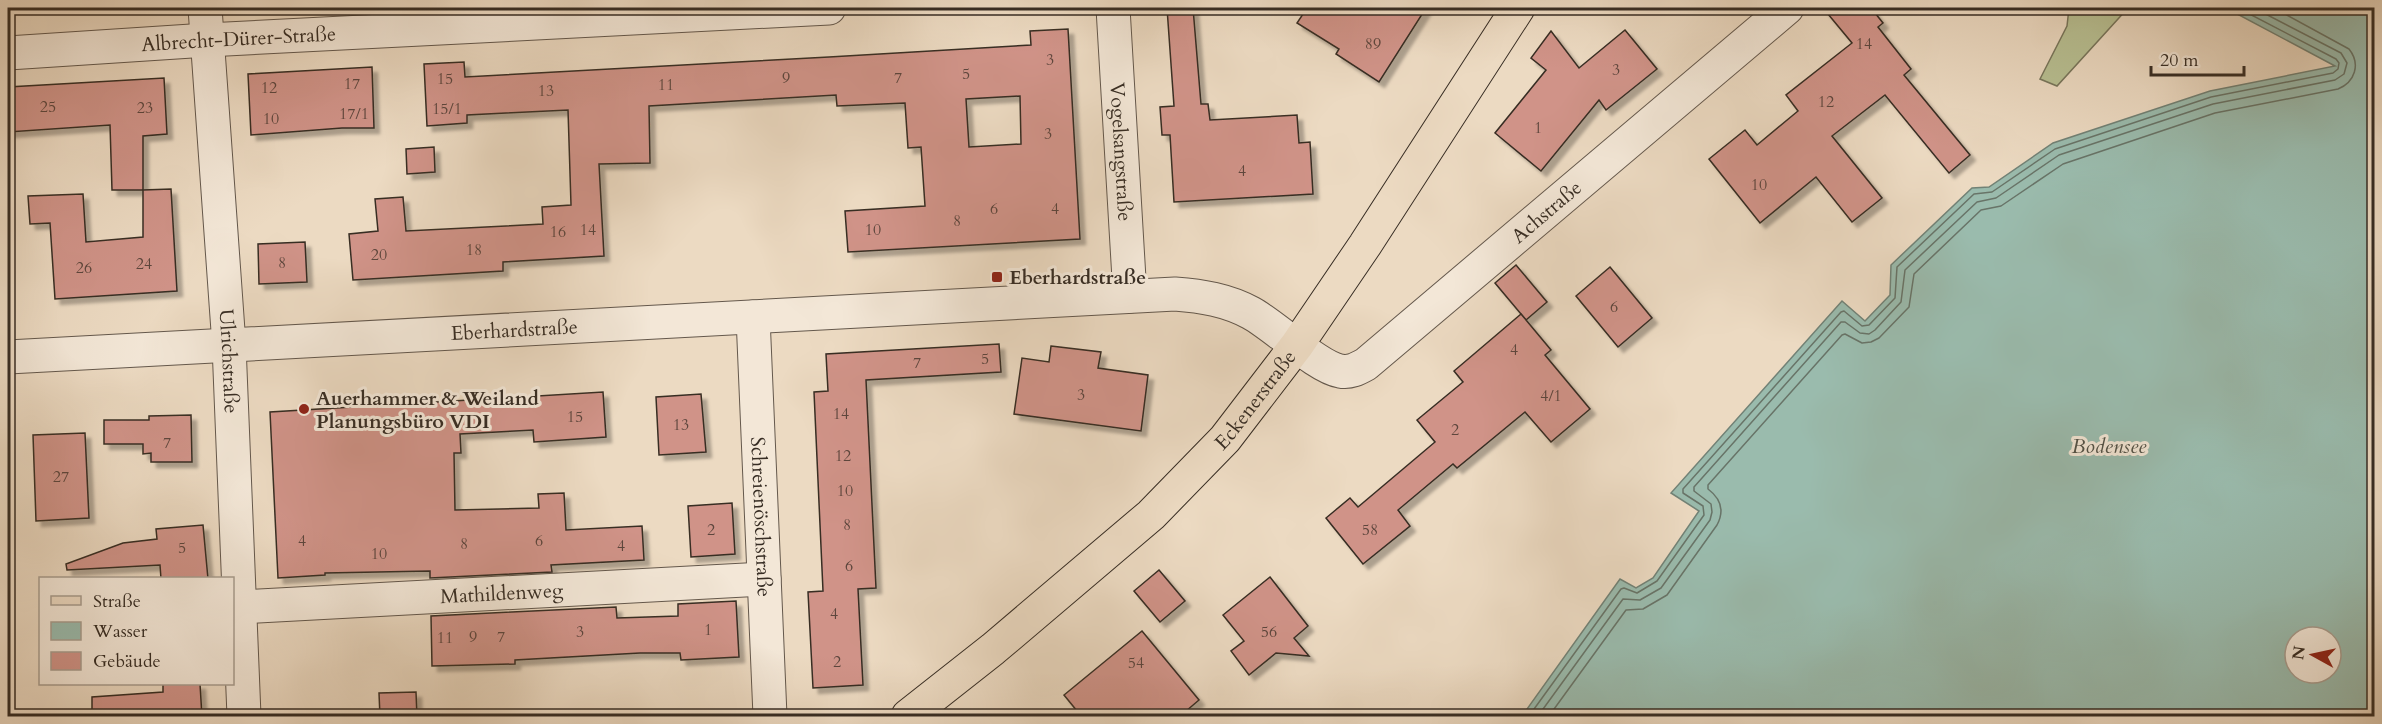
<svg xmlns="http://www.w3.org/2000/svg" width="2382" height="724" font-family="Cardo,serif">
  <defs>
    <filter id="shadow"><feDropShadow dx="5.5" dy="5.5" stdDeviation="1.5" flood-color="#0004"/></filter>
  </defs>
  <rect width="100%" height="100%" fill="#ecdac2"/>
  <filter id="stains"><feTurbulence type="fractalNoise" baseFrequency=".00333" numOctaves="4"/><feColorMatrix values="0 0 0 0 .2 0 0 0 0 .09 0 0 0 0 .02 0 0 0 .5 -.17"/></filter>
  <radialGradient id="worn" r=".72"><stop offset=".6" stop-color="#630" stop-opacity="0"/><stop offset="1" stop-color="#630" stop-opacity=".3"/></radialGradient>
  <!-- green -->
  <polygon fill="#b8c093" stroke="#78765c" stroke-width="1.5" points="2069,8 2128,8 2057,86 2040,79 2067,26"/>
  <!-- water -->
  <path fill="#9abbad" stroke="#728276" stroke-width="1.5" fill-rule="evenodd" d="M2226 8H2374V716H1522L1620 579 1636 588 1653 578 1699 511 1671 493 1842 301 1865 321 1890 295 1891 265 1972 188 1989 187 2053 143 2210 91 2335 66ZM2295 637H2331V673H2295Z"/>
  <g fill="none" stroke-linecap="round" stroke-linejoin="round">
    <!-- shore -->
    <g stroke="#687468" stroke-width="1.5">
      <polyline points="1529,716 1621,589 1624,588 1637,593 1657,581 1704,515 1703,506 1683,493 1683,489 1841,312 1844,311 1862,326 1869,325 1895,298 1897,267 1974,194 1992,192 2055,149 2211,97 2333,73 2338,69 2339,63 2336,59 2238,8"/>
      <polyline points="1538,716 1623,599 1640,600 1661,588 1710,520 1712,512 1711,504 1694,491 1694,487 1841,322 1845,322 1860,333 1869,334 1875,330 1901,302 1905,270 1977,202 1996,198 2059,155 2213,104 2335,80 2344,74 2347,63 2341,53 2254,8"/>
      <path d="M1549 716 1626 610 1643 609 1667 595 1717 525C1725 510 1720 498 1708 489V485L1842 335 1845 334 1862 343 1871 342 1879 338 1909 307 1914 274 1981 210 2001 206 2063 164 2215 113 2338 89C2355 82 2361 64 2349 49L2274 8"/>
    </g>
  </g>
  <!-- building -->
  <g fill="#d09388" stroke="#372d24" stroke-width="1.5" fill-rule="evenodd" filter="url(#shadow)">
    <polygon points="1167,8 1193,8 1201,104 1208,104 1210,120 1297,115 1299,143 1310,142 1313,194 1174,202 1170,135 1162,135 1160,107 1174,106"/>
    <polygon points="1307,8 1426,8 1379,82 1336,54 1339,49 1297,23"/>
    <polygon points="1823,8 1871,8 1883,23 1878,27 1911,69 1904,75 1970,155 1949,173 1885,95 1832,136 1882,198 1852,222 1816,177 1760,223 1709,159 1745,130 1757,145 1798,111 1786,95 1852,43"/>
    <path d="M1068 29 1080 239 848 252 845 211 925 206 921 147 908 148 905 103 837 106 836 95 649 106 650 163 599 164 604 256 503 262V271L353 280 349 234 378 231 375 199 403 197 406 231 543 224 542 207 571 205 568 110 467 115V123L427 126 424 64 464 62 465 77 829 57 1031 45 1030 31ZM1020 96 1021 144 969 147 966 99Z"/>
    <polygon points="1625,30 1657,69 1606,110 1599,100 1541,171 1495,133 1546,70 1531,58 1551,31 1579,68"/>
    <polygon points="372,67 374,128 342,128 251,135 248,74"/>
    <polygon points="164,78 167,134 143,136 143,190 112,190 110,125 8,132 8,87"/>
    <polygon points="434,147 435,172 407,174 406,149"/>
    <polygon points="171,189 177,291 55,299 50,223 30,224 28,196 83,194 86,242 143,237 143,190"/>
    <polygon points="305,242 307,282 259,284 258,244"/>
    <polygon points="1516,265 1547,302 1526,320 1495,283"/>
    <polygon points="1610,267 1652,318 1618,347 1576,296"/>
    <polygon points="1521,314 1551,350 1545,355 1590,409 1551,442 1525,412 1457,468 1453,464 1398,510 1410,526 1363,564 1326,518 1350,498 1358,507 1435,442 1417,420 1463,382 1454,371"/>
    <polygon points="999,344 1001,372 866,380 876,588 858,589 863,685 813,688 808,592 823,591 814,392 828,391 826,354"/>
    <polygon points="1051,346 1101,352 1098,368 1148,375 1141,431 1014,414 1022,358 1049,362"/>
    <polygon points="603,392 606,437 534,442 533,430 460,434 461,453 454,453 455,510 539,508 538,494 564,493 566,530 642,526 644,560 551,565 552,572 430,578 430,571 325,573 325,575 278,578 270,412"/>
    <polygon points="701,394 706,452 659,455 656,397"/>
    <polygon points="191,415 192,462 151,462 151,453 143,454 143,444 104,444 104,420 149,420 149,416"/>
    <polygon points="85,433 89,518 36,521 33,435"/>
    <polygon points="732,503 735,554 691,557 688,506"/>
    <polygon points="203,525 208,579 161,579 160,565 67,570 66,564 123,543 157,539 156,529"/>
    <polygon points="1159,570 1185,601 1160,622 1134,591"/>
    <polygon points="1270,577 1308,626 1294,638 1309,656 1276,653 1249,675 1231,651 1244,641 1223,615"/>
    <polygon points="736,601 739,657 681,660 680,653 640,653 515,660 515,664 432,666 431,616 616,607 617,618 678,616 678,604"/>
    <polygon points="1142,631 1199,700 1179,717 1082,717 1064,695"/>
    <polygon points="163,684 200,684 202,717 92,717 92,697 163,692"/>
    <polygon points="416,692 417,717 380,717 379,693"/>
  </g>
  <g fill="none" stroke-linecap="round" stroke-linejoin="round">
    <defs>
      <g id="minor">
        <path id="s1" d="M205 8 229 345 244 716"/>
        <path id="s2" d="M1113 8 1130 296"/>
        <path id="s3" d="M8 53 207 40 829 8"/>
        <path id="s4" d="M753 317 770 716"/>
        <path id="s5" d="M8 357 1175 294C1202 296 1227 300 1251 313 1275 326 1317 367 1340 371 1350 373 1357 369 1366 364L1787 8"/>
        <path id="s6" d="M240 607 764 579"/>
      </g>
      <g id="major">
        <path id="s7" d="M908 716 993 649 1151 515 1225 439 1297 345 1365 245 1518 8"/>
      </g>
    </defs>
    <!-- minor casing -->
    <use href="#minor" stroke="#64584c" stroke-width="35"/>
    <!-- major casing -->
    <use href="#major" stroke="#372d24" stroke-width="35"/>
    <!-- minor -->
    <use href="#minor" stroke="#f3e7d7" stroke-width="33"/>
    <!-- major -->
    <use href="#major" stroke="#ecdac2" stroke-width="33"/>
  </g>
  <!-- markers -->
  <g fill="#8f2418" stroke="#f3e7d7" stroke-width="2">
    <rect x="991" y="271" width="12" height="12" rx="3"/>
    <circle cx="304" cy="409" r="6"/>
  </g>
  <g text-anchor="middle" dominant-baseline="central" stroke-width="6" stroke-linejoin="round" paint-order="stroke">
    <!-- number labels -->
    <g font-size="16" fill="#5d463d">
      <text x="1373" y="44">89</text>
      <text x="1864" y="44">14</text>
      <text x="1050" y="60">3</text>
      <text x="1616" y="70">3</text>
      <text x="966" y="74">5</text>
      <text x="786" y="78">9</text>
      <text x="898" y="78">7</text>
      <text x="445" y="79">15</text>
      <text x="352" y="84">17</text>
      <text x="666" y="85">11</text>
      <text x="269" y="88">12</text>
      <text x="546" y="91">13</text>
      <text x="1826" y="102">12</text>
      <text x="48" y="107">25</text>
      <text x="145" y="108">23</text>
      <text x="447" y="109">15/1</text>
      <text x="354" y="114">17/1</text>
      <text x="271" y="119">10</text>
      <text x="1538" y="128">1</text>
      <text x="1048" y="134">3</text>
      <text x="1242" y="171">4</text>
      <text x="1759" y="185">10</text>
      <text x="994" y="209">6</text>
      <text x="1055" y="209">4</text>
      <text x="957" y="221">8</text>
      <text x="588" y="230">14</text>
      <text x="873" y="230">10</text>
      <text x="558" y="232">16</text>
      <text x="474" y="250">18</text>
      <text x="379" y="255">20</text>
      <text x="282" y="263">8</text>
      <text x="144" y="264">24</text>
      <text x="84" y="268">26</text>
      <text x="1614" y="307">6</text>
      <text x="1514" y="350">4</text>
      <text x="985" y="359">5</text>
      <text x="917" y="363">7</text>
      <text x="1081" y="395">3</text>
      <text x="1551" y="396">4/1</text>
      <text x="841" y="414">14</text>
      <text x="575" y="417">15</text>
      <text x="681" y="425">13</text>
      <text x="1455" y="430">2</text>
      <text x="167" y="443">7</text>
      <text x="843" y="456">12</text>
      <text x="61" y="477">27</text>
      <text x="845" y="491">10</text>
      <text x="847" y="525">8</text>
      <text x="711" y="530">2</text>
      <text x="1370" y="530">58</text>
      <text x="302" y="541">4</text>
      <text x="539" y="541">6</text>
      <text x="464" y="544">8</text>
      <text x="621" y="546">4</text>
      <text x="182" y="548">5</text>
      <text x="379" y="554">10</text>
      <text x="849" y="566">6</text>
      <text x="834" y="614">4</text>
      <text x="708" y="630">1</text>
      <text x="580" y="632">3</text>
      <text x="1269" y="632">56</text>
      <text x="473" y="637">9</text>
      <text x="501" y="637">7</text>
      <text x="445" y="638">11</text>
      <text x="837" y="662">2</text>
      <text x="1136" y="663">54</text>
    </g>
    <!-- street labels -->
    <g font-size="20" fill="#372d24" stroke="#f3e7d7">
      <text stroke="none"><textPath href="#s3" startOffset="231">Albrecht-Dürer-Straße</textPath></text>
      <text stroke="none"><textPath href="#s2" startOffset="144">Vogelsangstraße</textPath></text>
      <text stroke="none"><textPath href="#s5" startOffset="1618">Achstraße</textPath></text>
      <text stroke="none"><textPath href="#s5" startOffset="507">Eberhardstraße</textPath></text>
      <text stroke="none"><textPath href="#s1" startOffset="354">Ulrichstraße</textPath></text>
      <text stroke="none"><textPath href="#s7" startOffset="471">Eckenerstraße</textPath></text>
      <text stroke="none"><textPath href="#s4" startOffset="200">Schreienöschstraße</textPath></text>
      <text stroke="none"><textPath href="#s6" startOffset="262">Mathildenweg</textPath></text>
    </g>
    <!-- poi labels -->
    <g font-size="20" font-weight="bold" fill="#372d24" stroke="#f3e7d7" text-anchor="start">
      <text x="1009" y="277">Eberhardstraße</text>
      <text x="316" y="398">Auerhammer &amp; Weiland<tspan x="316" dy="23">Planungsbüro VDI</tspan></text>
    </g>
    <!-- water labels -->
    <g font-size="21" font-style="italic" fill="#505046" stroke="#f3e7d7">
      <text x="2109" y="446">Bodensee</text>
    </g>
  </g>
  <!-- margin -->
  <rect width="2382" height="724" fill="none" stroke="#ecdac2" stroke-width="30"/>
  <rect x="9" y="9" width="2364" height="706" fill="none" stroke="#372d24" stroke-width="3"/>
  <rect x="15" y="15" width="2352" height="694" fill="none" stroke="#372d24" stroke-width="1.5"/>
  <!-- legend -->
  <rect x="39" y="577" width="195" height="108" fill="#f3e7d7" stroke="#a89d8f" stroke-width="1.5"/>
  <rect x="51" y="596" width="30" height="9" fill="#ecdac2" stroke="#a89d8f" stroke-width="1.5"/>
  <text x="93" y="607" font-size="18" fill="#372d24">Straße</text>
  <rect x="51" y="622" width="30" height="18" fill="#9abbad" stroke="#a89d8f" stroke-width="1.5"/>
  <text x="93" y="637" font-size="18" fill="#372d24">Wasser</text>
  <rect x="51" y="652" width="30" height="18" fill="#d09388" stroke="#a89d8f" stroke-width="1.5"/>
  <text x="93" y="667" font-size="18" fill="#372d24">Gebäude</text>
  <!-- north arrow -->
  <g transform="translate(2313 655) rotate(278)"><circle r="28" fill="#f3e7d7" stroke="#a89d8f" stroke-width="1.5"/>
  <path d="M0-4.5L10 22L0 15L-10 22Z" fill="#8f2418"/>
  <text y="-9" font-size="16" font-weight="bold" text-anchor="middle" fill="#372d24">N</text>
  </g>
  <!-- scale -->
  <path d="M2151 66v9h93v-9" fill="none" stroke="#372d24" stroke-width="3"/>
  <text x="2160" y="66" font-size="18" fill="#372d24" stroke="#f3e7d7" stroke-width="4.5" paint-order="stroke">20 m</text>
  <rect width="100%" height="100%" filter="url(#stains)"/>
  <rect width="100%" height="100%" fill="url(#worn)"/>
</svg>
